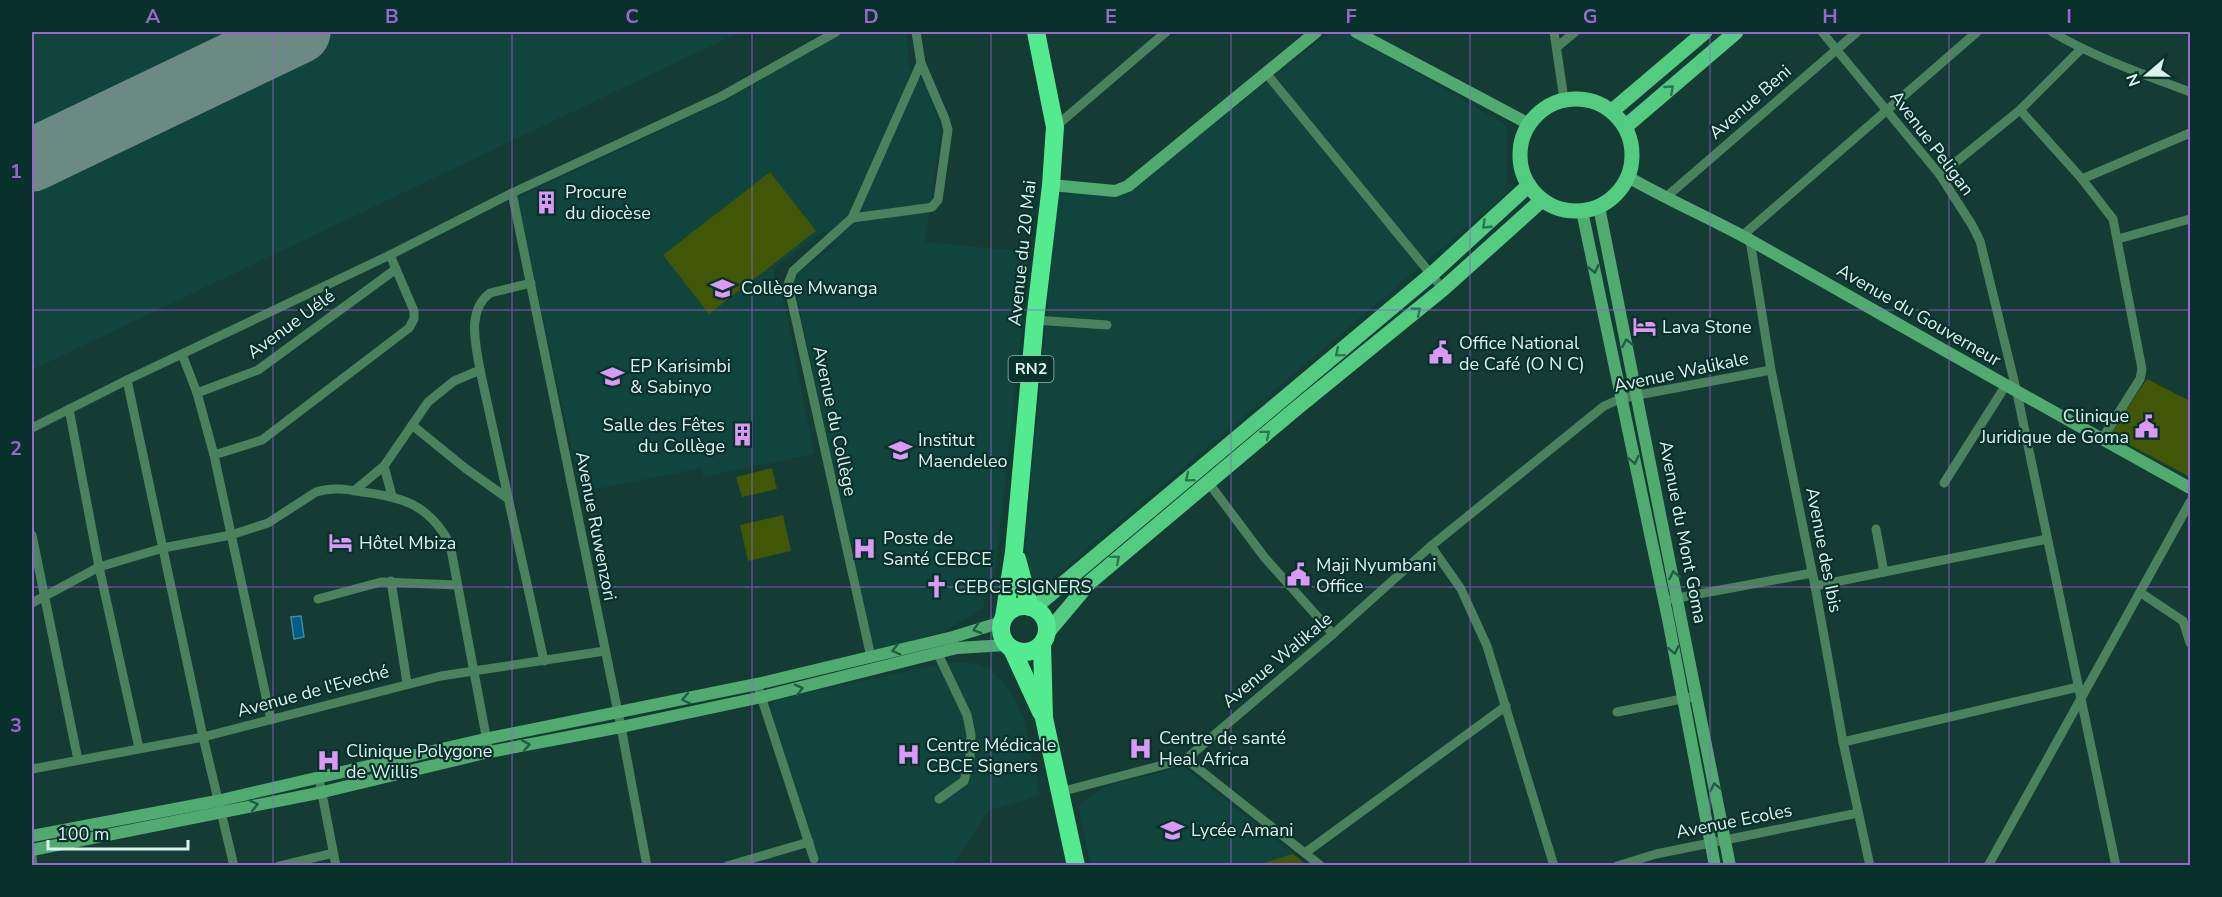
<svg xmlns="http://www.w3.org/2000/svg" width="2222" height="897" font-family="'Nunito Sans',sans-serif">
  <rect width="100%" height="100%" fill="#153b35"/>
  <!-- built -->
  <g fill="#11443c">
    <polygon points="32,32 740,32 32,370"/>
    <polygon points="845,32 907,32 909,69 928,87 941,130 925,242 1030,252 996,566 983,608 944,631 874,653 793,279 797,273 837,245 824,231 773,269 785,305 814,454 703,477 702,468 581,492 517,198 722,102"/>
    <polygon points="1331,32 1348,32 1506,125 1506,194 1042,587 1023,563 1058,196 1091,190 1122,194"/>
    <polygon points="945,663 972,663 990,669 1007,686 1023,715 1040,795 988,811 953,865 821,865 770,709 775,700"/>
    <polygon points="1184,767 1307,865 1091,865 1078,806 1108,785"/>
  </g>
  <!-- green -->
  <g fill="#3f5706">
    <polygon points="770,172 816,231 709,314 663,255"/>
    <polygon points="2147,379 2190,401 2190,477 2109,434"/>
    <polygon points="772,468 777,489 742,497 736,477"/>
    <polygon points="783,515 791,551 748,561 740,525"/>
    <polygon points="1293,854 1307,865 1257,865"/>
  </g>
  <!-- water -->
  <polygon fill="#005e84" stroke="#428aa4" stroke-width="1.5" points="301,616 304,637 294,639 291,617"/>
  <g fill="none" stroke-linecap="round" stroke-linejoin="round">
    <!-- runway -->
    <polyline stroke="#6b8a84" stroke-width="63" points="32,160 299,32"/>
    <!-- street -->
    <g stroke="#4b815c" stroke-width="9">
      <polyline points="1554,32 1564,99"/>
      <polyline points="1822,32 1940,175 1972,225 1980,241 2017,393 2116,866"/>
      <path d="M2052 32C2096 58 2143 74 2190 92"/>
      <polyline points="1557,47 1575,32"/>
      <polyline points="1266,73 1443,289"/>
      <polyline points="2020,110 2082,179 2113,219 2142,369 2140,379 2102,439"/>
      <polyline points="1055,127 1166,32"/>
      <polyline points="1940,175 2020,110 2081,49"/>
      <polyline points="2082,179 2190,133"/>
      <polyline points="512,193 621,727 647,866"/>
      <polyline points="1665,198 1857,32"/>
      <polyline points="852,218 927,208 932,207 938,200 948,130 945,119 921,63 916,32"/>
      <polyline points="1742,236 1977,32"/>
      <polyline points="2118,239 2190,219"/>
      <polyline points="1750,240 1771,370 1815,586 1843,742 1870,866"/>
      <path d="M531 283 490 293C466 311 476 345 480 370L544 661"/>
      <polyline points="1035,320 1107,325"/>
      <polyline points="182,354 197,393 214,455 271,720"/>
      <polyline points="127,380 203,737 234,866"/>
      <polyline points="197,393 258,370 396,269"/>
      <polyline points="69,409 99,567 139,748"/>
      <polyline points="412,425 465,468 507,498"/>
      <polyline points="32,428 127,380 390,255 512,193 722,96 836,32"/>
      <polyline points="214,455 262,440 409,328 414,319 414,311 390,255"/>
      <polyline points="384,466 392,496"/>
      <polyline points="1208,482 1265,558 1333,634"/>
      <polyline points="1944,483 2006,385"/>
      <polyline points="354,491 384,466 428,402 454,381 480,370"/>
      <polyline points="1876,529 1884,572"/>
      <polyline points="32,535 78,760"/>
      <polyline points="1431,546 1461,589 1487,646 1554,866"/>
      <polyline points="391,581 407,683"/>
      <polyline points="1815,586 2047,539"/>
      <polyline points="2141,593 2183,621 2190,643"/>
      <polyline points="318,599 381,582 457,585"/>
      <polyline points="1672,599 1812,573"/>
      <path d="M32 603 99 567 163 548 231 535 268 523 316 492C332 487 346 489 362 492 404 497 429 505 450 544L489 752"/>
      <polyline points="937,652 967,715 971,735 970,759 964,781 939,799"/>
      <polyline points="871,657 788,284 793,271 852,218 921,63"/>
      <polyline points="757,684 814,859"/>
      <polyline points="1617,712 1697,696"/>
      <polyline points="1843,742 2078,687"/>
      <polyline points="1186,759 1321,866"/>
      <polyline points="32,769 203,737 441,676 605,651"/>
      <polyline points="319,778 336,866"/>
      <polyline points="1060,792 1186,759 1333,634 1431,546 1604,406 1620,399 1638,395 1771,370"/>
      <polyline points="1305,853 1506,706"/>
      <polyline points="32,856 33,866"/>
      <polyline points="279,866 333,853"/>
      <polyline points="727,866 809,842"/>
      <polyline points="1617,866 1656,854 1858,813"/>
      <polyline points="1988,866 2190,502"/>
    </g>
    <!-- secondary -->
    <g stroke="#51ab71" stroke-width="12">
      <polyline points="1356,32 1529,124"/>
      <path d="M1628 177C1668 200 1710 218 1750 240 1897 323 2043 407 2190 488"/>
      <polyline points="1051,185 1115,191 1128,186 1316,32"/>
      <polyline points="1599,207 1730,866"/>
      <polyline points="1582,211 1668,619 1715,866"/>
      <polyline points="32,836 217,801 485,739 757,684 953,637 1002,622"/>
      <polyline points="32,850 323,792 489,752 621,727 762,697 957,648 1006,645"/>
    </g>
    <!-- primary -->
    <g stroke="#53cc81" stroke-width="15">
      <circle cx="1576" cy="155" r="56"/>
      <polyline points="1612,111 1705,32"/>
      <polyline points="1625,127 1736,32"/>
      <polyline points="1034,608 1432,274 1529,185"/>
      <polyline points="1048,632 1090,582 1298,407 1443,289 1542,200"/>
    </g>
    <!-- highway -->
    <g stroke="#53ea90" stroke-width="18">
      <polyline points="1017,559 1030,607"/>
      <circle cx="1024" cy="629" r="23"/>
      <polyline points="1004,617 1014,552 1035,320 1051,185 1055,127 1036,32"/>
      <polyline points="1042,645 1044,718 1076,866"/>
      <polyline points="1012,649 1041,712"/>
    </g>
  </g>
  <!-- one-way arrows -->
  <defs><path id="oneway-chevron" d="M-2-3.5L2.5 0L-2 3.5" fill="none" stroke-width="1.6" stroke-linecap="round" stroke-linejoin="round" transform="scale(1.5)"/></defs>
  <g stroke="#2a7752">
    <use href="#oneway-chevron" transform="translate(1670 89) rotate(-41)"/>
    <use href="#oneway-chevron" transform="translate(1486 225) rotate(137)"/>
    <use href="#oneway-chevron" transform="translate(1417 311) rotate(-39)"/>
    <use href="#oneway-chevron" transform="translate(1339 353) rotate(140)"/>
    <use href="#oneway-chevron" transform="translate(1266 434) rotate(-40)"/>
    <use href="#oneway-chevron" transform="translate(1189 478) rotate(141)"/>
    <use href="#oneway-chevron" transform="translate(1116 559) rotate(-40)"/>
  </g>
  <g stroke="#225c44">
    <use href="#oneway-chevron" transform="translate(1594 269) rotate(78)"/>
    <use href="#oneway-chevron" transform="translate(1627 343) rotate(-102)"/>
    <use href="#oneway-chevron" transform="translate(1634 460) rotate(78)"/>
    <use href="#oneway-chevron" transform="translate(1674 575) rotate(-101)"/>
    <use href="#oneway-chevron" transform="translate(977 629) rotate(163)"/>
    <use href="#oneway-chevron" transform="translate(896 650) rotate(166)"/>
    <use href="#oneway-chevron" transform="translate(1674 650) rotate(79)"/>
    <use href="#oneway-chevron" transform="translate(799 689) rotate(-14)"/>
    <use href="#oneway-chevron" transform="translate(686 699) rotate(168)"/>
    <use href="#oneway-chevron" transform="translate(526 745) rotate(-10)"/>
    <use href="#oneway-chevron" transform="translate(1715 787) rotate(-101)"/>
    <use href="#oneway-chevron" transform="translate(254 805) rotate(-13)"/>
  </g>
  <!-- grid -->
  <path fill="none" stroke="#9867cd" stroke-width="1.5" stroke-opacity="0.55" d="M273 32V866M512 32V866M752 32V866M991 32V866M1231 32V866M1470 32V866M1710 32V866M1949 32V866M32 310H2190M32 587H2190"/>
  <!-- icons -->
  <defs>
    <symbol id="building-bare" viewBox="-9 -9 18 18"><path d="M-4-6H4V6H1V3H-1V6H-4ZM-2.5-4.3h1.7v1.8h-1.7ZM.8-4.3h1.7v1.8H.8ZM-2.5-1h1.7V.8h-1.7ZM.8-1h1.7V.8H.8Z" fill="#db99f5" stroke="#09312b" stroke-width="2.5" paint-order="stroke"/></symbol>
    <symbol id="school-bare" viewBox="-9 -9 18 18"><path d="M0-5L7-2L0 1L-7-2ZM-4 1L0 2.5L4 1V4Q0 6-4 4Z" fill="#db99f5" stroke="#09312b" stroke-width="2.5" paint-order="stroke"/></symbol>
    <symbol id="hotel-bare" viewBox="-9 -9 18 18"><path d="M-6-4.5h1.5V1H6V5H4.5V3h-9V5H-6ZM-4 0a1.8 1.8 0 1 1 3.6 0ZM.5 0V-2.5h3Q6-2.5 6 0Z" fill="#db99f5" stroke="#09312b" stroke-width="2.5" paint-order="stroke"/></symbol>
    <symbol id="civic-bare" viewBox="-9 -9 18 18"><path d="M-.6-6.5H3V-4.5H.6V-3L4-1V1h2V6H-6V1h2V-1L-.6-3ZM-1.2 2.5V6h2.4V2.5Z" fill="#db99f5" stroke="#09312b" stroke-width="2.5" paint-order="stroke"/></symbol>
    <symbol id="hospital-bare" viewBox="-9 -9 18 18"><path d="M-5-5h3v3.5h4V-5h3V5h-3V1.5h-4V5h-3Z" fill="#db99f5" stroke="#09312b" stroke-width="2.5" paint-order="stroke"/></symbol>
    <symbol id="church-bare" viewBox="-9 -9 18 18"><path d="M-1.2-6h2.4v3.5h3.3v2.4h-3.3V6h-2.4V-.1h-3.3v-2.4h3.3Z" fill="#db99f5" stroke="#09312b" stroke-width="2.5" paint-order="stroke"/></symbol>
  </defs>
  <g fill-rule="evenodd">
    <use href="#building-bare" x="530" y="186" width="33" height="33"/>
    <use href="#school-bare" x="706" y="272" width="33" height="33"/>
    <use href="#hotel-bare" x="1628" y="310" width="33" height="33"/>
    <use href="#civic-bare" x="1424" y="336" width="33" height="33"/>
    <use href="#school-bare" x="596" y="360" width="33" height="33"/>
    <use href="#civic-bare" x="2130" y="410" width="33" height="33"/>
    <use href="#building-bare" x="726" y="418" width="33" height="33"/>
    <use href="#school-bare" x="884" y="434" width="33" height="33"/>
    <use href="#hotel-bare" x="324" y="526" width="33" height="33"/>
    <use href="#hospital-bare" x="848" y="532" width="33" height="33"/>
    <use href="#civic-bare" x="1282" y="558" width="33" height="33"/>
    <use href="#church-bare" x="920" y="570" width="33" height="33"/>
    <use href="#hospital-bare" x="1124" y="732" width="33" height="33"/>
    <use href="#hospital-bare" x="892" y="738" width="33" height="33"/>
    <use href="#hospital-bare" x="312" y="744" width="33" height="33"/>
    <use href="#school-bare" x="1156" y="814" width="33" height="33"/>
  </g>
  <g text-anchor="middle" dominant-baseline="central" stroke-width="4.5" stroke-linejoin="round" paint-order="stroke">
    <!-- shield labels -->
    <rect fill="#09312b" stroke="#9db8b3" stroke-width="1.5" x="1008.5" y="356" width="45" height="26" rx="4.5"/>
    <g font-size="16" font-weight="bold" fill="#ddf2ed">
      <text x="1031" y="369">RN2</text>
    </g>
    <!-- street labels -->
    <g font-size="18" fill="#ddf2ed" stroke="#09312b">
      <text transform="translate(1750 102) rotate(-41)">Avenue Beni</text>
      <text transform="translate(1932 143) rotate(53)">Avenue Peligan</text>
      <text transform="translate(1022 253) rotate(-84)">Avenue du 20 Mai</text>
      <text transform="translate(1919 315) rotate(30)">Avenue du Gouverneur</text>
      <text transform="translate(291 324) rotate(-36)">Avenue Uélé</text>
      <text transform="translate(1681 372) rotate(-12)">Avenue Walikale</text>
      <text transform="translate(835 421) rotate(78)">Avenue du Collège</text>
      <text transform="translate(596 526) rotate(79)">Avenue Ruwenzori</text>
      <text transform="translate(1683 532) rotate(79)">Avenue du Mont Goma</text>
      <text transform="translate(1824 550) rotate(79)">Avenue des Ibis</text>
      <text transform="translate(1277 660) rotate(-40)">Avenue Walikale</text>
      <text transform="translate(313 691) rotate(-15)">Avenue de l'Eveché</text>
      <text transform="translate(1734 821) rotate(-11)">Avenue Ecoles</text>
    </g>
    <!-- poi labels -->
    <g font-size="18" fill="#ddf2ed" stroke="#09312b" text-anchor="start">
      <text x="565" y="192">Procure<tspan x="565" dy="21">du diocèse</tspan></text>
      <text x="741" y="288">Collège Mwanga</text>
      <text x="1662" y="327">Lava Stone</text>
      <text x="1459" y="343">Office National<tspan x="1459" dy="21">de Café (O N C)</tspan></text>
      <text x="630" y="366">EP Karisimbi<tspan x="630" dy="21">&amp; Sabinyo</tspan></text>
      <text x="2129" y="416" text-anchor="end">Clinique<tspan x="2129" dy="21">Juridique de Goma</tspan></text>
      <text x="725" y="425" text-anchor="end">Salle des Fêtes<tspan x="725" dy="21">du Collège</tspan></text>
      <text x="918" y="440">Institut<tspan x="918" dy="21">Maendeleo</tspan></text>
      <text x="883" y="538">Poste de<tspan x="883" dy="21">Santé CEBCE</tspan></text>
      <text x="359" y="543">Hôtel Mbiza</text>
      <text x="1316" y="565">Maji Nyumbani<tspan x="1316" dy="21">Office</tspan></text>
      <text x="954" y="587">CEBCE SIGNERS</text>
      <text x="1159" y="738">Centre de santé<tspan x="1159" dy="21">Heal Africa</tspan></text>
      <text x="926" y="745">Centre Médicale<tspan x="926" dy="21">CBCE Signers</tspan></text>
      <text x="346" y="751">Clinique Polygone<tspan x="346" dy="21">de Willis</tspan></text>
      <text x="1191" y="830">Lycée Amani</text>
    </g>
  </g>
  <!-- border -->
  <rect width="2222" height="897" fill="none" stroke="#09312b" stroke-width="66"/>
  <!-- north arrow -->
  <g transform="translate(2147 75) rotate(250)" stroke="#09312b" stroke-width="4.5" paint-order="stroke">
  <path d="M0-4.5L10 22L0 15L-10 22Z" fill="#ddf2ed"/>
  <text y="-9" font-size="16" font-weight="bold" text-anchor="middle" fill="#ddf2ed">N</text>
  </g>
  <!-- scale -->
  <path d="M48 840v9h140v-9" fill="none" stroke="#ddf2ed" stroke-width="3"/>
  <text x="57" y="840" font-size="18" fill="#ddf2ed" stroke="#09312b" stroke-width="4.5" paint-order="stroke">100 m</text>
  <rect x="33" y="33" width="2156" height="831" fill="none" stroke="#9867cd" stroke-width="2"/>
  <g font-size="20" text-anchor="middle" font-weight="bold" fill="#9867cd">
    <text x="153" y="23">A</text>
    <text x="392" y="23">B</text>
    <text x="632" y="23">C</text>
    <text x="871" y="23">D</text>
    <text x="1111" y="23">E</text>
    <text x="1351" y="23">F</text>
    <text x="1590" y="23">G</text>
    <text x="1830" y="23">H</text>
    <text x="2069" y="23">I</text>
    <text x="16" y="178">1</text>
    <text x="16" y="455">2</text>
    <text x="16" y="732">3</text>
  </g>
</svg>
